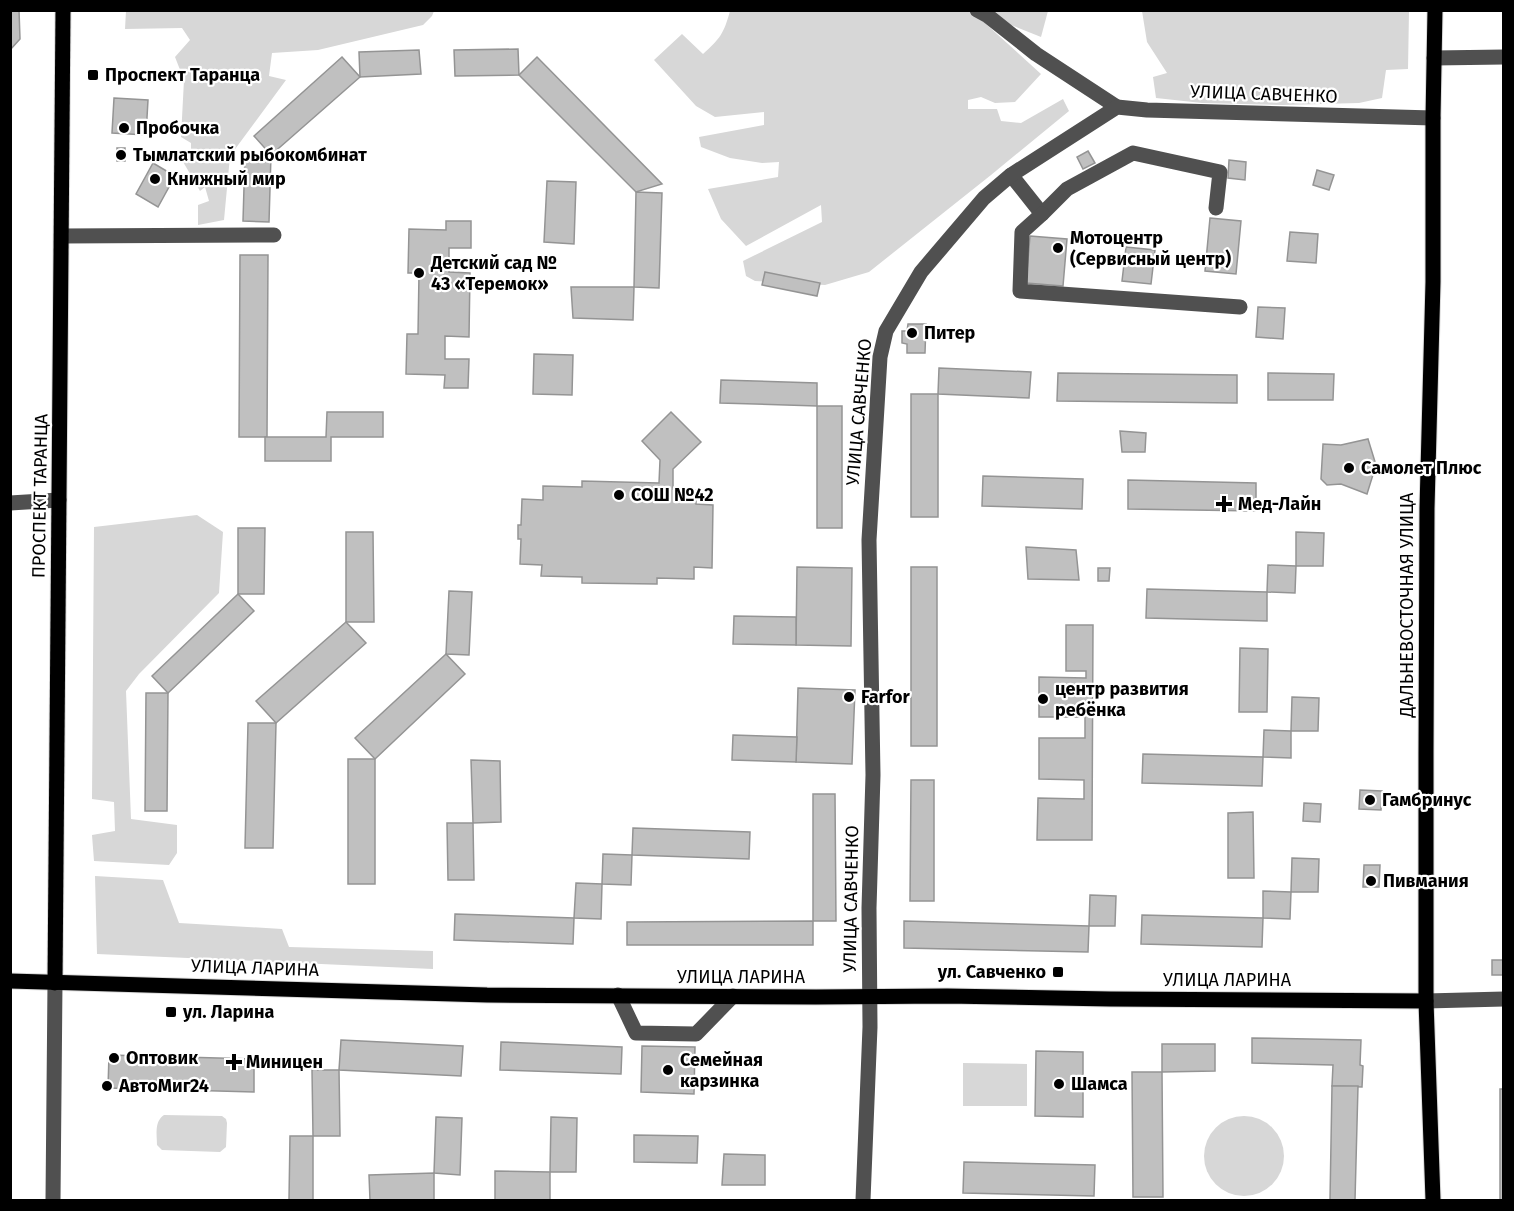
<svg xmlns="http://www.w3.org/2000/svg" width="1514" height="1211" font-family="'Fira Sans',sans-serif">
  <rect width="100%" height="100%" fill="#fff"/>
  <!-- green -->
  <g fill="#d7d7d7">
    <polygon points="126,11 126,10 434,11 432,16 423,25 318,50 272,53 269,76 286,80 230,156 224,220 198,225 198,205 209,201 205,187 200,191 182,160 191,153 191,143 181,137 184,80 175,57 190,40 182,28 125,29"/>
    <path d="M730 11H967L976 15 1041 74 1015 102 995 103 981 97 968 100V109H997L1001 121 1021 123 1063 99 1069 111 991 175 869 272 825 285 755 281 746 276 743 261 822 222 821 205 746 246 721 219 708 189 778 177 779 162 762 163 730 158 701 147 699 137 764 125V112L715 117 696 106 654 60 682 34 703 54C720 39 724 33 730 11Z"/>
    <polygon points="976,11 1048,11 1041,37"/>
    <polygon points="1142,11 1409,11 1408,69 1386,70 1382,98 1359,103 1283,105 1202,103 1156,98 1153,77 1167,73 1147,42"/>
    <polygon points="197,515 223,532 219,593 139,674 126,691 131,819 177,825 177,853 169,865 94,861 92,835 115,831 114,802 92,799 94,527"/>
    <polygon points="95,876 163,880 179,923 282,929 289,947 433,951 433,969 97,954"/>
    <polygon points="963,1063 1027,1064 1027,1106 963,1106"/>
    <path d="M164 1115 222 1116 226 1119 227 1123 226 1147 220 1152 162 1150 157 1145C157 1134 154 1122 164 1115Z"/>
    <circle cx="1244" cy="1156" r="40"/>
  </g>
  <!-- building -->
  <g fill="#c0c0c0" stroke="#949494" stroke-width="1.5">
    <polygon points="10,10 19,10 20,39 10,50"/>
    <polygon points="518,49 519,75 455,76 454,50"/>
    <polygon points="419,50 421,74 360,77 359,52"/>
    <polygon points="342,57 360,77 271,155 254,136"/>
    <polygon points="537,57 662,184 636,192 519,75"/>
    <polygon points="114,98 148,100 146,135 112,133"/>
    <rect x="117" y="148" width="8" height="13"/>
    <polygon points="1088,151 1095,163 1083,169 1077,157"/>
    <polygon points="245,154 271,155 269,222 243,221"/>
    <polygon points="1229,160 1246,162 1245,180 1228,178"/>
    <polygon points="153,163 175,176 158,207 136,194"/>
    <polygon points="1317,170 1334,175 1329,190 1313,185"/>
    <polygon points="547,181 576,182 574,244 544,242"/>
    <polygon points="636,192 662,193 659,288 634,287"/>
    <polygon points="1210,218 1241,221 1236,274 1205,271"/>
    <polygon points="446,221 471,221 471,248 449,248 449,272 470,273 469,337 445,336 445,359 469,359 468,388 444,388 445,375 406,374 407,334 418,334 419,273 408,273 409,229 446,230"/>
    <polygon points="1290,232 1318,234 1316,263 1287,261"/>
    <polygon points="1030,236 1067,239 1063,286 1026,283"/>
    <polygon points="1126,247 1155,250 1151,284 1122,281"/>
    <polygon points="240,255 268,255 267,437 239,437"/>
    <polygon points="765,272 820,283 817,296 762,285"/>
    <polygon points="571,287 634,287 633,320 573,318"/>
    <polygon points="1258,307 1285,308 1283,339 1256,337"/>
    <polygon points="908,324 926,324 925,353 907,353 907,344 902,343 902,331 907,331"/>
    <polygon points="534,354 573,355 572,395 533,394"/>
    <polygon points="939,368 1031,372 1029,398 938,394"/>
    <polygon points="1058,373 1237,375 1237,403 1057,401"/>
    <polygon points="1268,373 1334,374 1333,400 1268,400"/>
    <polygon points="721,380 817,383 817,406 720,403"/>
    <rect x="911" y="394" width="27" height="123"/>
    <rect x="817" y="406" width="25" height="122"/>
    <polygon points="327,412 383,412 383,437 331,437 331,461 265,461 265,437 326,437"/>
    <polygon points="671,412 701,442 673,469 673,489 696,490 696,504 713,505 712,568 694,567 694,579 657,578 657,584 582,583 582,577 541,576 542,565 520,564 521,539 518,539 518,525 521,525 522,499 543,500 543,486 582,487 582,481 659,483 660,460 642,441"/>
    <polygon points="1120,431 1146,433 1145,452 1122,452"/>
    <polygon points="1368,439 1376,465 1367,494 1341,484 1327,485 1321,479 1323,444 1341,445"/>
    <polygon points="983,476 1083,479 1082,509 982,506"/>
    <polygon points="1128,480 1256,483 1256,511 1128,509"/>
    <polygon points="238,528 265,528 264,594 238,594"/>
    <polygon points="346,532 373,532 374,622 346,622"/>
    <polygon points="1296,532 1324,533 1323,566 1296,566"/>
    <polygon points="1026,547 1076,550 1079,580 1028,579"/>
    <polygon points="1268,565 1296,566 1295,593 1267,592"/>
    <polygon points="797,567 852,568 851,646 796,645"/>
    <rect x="911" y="567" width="26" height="179"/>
    <polygon points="1098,568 1110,568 1109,581 1098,581"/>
    <polygon points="1147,589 1267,592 1267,621 1146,618"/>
    <polygon points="449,591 472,592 469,655 446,654"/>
    <polygon points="238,594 254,611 168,693 152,676"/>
    <polygon points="734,616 796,617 796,645 733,644"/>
    <polygon points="346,622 366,643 276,723 256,701"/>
    <polygon points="1066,625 1093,625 1092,840 1037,840 1038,798 1084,799 1084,780 1039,779 1039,738 1085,738 1085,717 1039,717 1039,677 1086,678 1086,671 1066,671"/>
    <polygon points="1240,648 1268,649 1267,712 1239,712"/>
    <polygon points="446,654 465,674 375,759 355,738"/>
    <polygon points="798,688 855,690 852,764 796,762"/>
    <polygon points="146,693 168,693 167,811 145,811"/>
    <polygon points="1292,697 1319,698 1318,731 1291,731"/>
    <polygon points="248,723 276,723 273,848 245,848"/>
    <polygon points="1264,730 1291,731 1291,758 1263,757"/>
    <polygon points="733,735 797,737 796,762 732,760"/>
    <polygon points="1143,754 1263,757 1262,786 1142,783"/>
    <rect x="348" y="759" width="27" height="125"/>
    <polygon points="471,760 500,761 501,822 473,823"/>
    <polygon points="911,780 934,780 934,901 910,901"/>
    <polygon points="1360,790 1382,791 1381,810 1359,809"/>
    <polygon points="813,794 835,794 836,921 813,921"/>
    <polygon points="1304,803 1321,804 1320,822 1303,821"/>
    <polygon points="1253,812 1254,878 1228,878 1228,813"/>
    <polygon points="447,823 473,823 474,880 448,880"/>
    <polygon points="633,828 750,832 749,859 632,855"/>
    <polygon points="603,854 632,855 631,885 602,884"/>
    <polygon points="1292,858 1319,859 1318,892 1291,892"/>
    <polygon points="1364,865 1380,865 1379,887 1363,887"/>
    <polygon points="576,883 602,884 601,919 574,918"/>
    <polygon points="1263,891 1291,892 1290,919 1263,918"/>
    <polygon points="1090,895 1116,896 1115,926 1089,926"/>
    <polygon points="455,914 574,918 573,944 454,940"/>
    <polygon points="1142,915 1263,918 1262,947 1141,944"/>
    <polygon points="813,921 813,945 627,945 627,922"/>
    <polygon points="904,921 1089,926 1088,952 904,948"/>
    <rect x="1492" y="960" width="11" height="15"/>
    <polygon points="1252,1038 1361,1040 1360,1065 1363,1066 1362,1087 1332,1086 1333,1065 1252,1063"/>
    <polygon points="341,1040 463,1046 461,1076 339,1070"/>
    <polygon points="501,1042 622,1047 621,1074 500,1070"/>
    <polygon points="1162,1044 1215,1044 1215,1071 1162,1072"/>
    <polygon points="642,1046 695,1047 694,1094 641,1092"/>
    <polygon points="1036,1051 1083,1052 1083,1117 1035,1116"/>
    <polygon points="109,1055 254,1059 254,1092 108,1088"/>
    <polygon points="312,1070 339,1070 340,1136 313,1136"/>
    <polygon points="1132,1072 1162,1072 1163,1197 1133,1197"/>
    <polygon points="1332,1086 1358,1086 1355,1200 1330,1200"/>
    <rect x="1500" y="1089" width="4" height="111"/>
    <polygon points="436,1117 462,1118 460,1175 434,1173"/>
    <polygon points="551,1117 577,1118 576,1172 550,1172"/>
    <polygon points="634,1135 698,1136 697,1163 634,1162"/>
    <polygon points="290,1136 313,1136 313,1200 289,1200"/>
    <polygon points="724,1154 765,1155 765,1185 722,1185"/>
    <polygon points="964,1162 1095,1165 1094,1196 963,1193"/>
    <polygon points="495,1171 550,1172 550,1200 495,1200"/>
    <polygon points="434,1173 434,1200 370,1200 369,1175"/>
  </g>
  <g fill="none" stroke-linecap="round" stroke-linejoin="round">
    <defs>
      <g id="major">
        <polyline points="10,981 487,995 816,997 947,996 1110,999 1426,1001"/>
        <polyline points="55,983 63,10"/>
        <polyline points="1433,1200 1426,1001 1426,752 1427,508 1433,282 1433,118 1435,10"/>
      </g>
    </defs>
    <!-- major casing -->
    <use href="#major" stroke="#dbdbdb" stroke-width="17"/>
    <!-- minor -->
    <g stroke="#505050" stroke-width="15">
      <polyline points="977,10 988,16 1036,54 1117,107"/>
      <polyline points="1434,58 1504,57"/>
      <polyline points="1011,175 1042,214 1067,189 1133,153 1220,172 1216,208"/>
      <polyline points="1042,214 1022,232 1020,291 1240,307"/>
      <polyline points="62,236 274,235"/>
      <polyline points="10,503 59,500"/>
      <polyline points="618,995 636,1033 696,1034 733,996"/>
      <polyline points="1426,1001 1504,999"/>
      <polyline points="53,1200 55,983"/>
      <polyline points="863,1200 870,1027 869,908 873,775 869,540 880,357 886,331 921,272 984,198 1011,175 1117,107 1147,110 1433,118"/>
    </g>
    <!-- major -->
    <use href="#major" stroke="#000" stroke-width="15"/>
  </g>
  <!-- markers -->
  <g fill="#000" stroke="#fff" stroke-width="2">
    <rect x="87" y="69" width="12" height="12" rx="3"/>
    <circle cx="124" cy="128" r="6"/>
    <circle cx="121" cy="155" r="6"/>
    <circle cx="155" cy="179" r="6"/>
    <circle cx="1058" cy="248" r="6"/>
    <circle cx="419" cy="273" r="6"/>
    <circle cx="912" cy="333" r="6"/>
    <circle cx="1349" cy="468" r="6"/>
    <circle cx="619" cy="495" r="6"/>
    <path d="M1221 495h6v6h6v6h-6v6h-6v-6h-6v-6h6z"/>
    <circle cx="849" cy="697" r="6"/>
    <circle cx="1043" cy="699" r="6"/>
    <circle cx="1370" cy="800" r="6"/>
    <circle cx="1371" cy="881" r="6"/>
    <rect x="1052" y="966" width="12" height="12" rx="3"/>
    <rect x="165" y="1006" width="12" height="12" rx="3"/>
    <circle cx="114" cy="1058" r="6"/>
    <path d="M231 1053h6v6h6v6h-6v6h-6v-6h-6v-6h6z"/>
    <circle cx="668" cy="1070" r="6"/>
    <circle cx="1059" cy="1084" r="6"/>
    <circle cx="107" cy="1086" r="6"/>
  </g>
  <g text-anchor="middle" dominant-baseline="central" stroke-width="4.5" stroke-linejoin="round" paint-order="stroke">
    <!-- poi labels -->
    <g font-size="18" font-weight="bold" fill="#000" stroke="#fff" text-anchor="start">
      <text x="105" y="75">Проспект Таранца</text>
      <text x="136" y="128">Пробочка</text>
      <text x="133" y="155">Тымлатский рыбокомбинат</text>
      <text x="167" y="179">Книжный мир</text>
      <text x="1070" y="238">Мотоцентр<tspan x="1070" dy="21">(Сервисный центр)</tspan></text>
      <text x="431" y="263">Детский сад №<tspan x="431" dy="21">43 «Теремок»</tspan></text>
      <text x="924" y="333">Питер</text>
      <text x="1361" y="468">Самолет Плюс</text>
      <text x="631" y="495">СОШ №42</text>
      <text x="1238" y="504">Мед-Лайн</text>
      <text x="1055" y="689">центр развития<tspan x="1055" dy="21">ребёнка</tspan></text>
      <text x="861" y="697">Farfor</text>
      <text x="1382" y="800">Гамбринус</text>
      <text x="1383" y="881">Пивмания</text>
      <text x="1046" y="972" text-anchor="end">ул. Савченко</text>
      <text x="183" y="1012">ул. Ларина</text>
      <text x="126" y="1058">Оптовик</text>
      <text x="680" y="1060">Семейная<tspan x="680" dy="21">карзинка</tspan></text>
      <text x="246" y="1062">Миницен</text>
      <text x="1071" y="1084">Шамса</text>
      <text x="119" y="1086">АвтоМиг24</text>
    </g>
    <!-- street labels -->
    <g font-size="18" fill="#000" stroke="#fff">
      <text transform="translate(1264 94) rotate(2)">УЛИЦА САВЧЕНКО</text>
      <text transform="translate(859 412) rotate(-85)">УЛИЦА САВЧЕНКО</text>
      <text transform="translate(40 496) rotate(-89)">ПРОСПЕКТ ТАРАНЦА</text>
      <text transform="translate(1407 605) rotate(-90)">ДАЛЬНЕВОСТОЧНАЯ УЛИЦА</text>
      <text transform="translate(851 899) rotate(-89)">УЛИЦА САВЧЕНКО</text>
      <text transform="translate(255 968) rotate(2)">УЛИЦА ЛАРИНА</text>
      <text x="741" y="977">УЛИЦА ЛАРИНА</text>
      <text x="1227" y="980">УЛИЦА ЛАРИНА</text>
    </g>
  </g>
  <!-- border -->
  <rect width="1514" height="1211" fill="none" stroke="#000000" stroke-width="24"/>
</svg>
